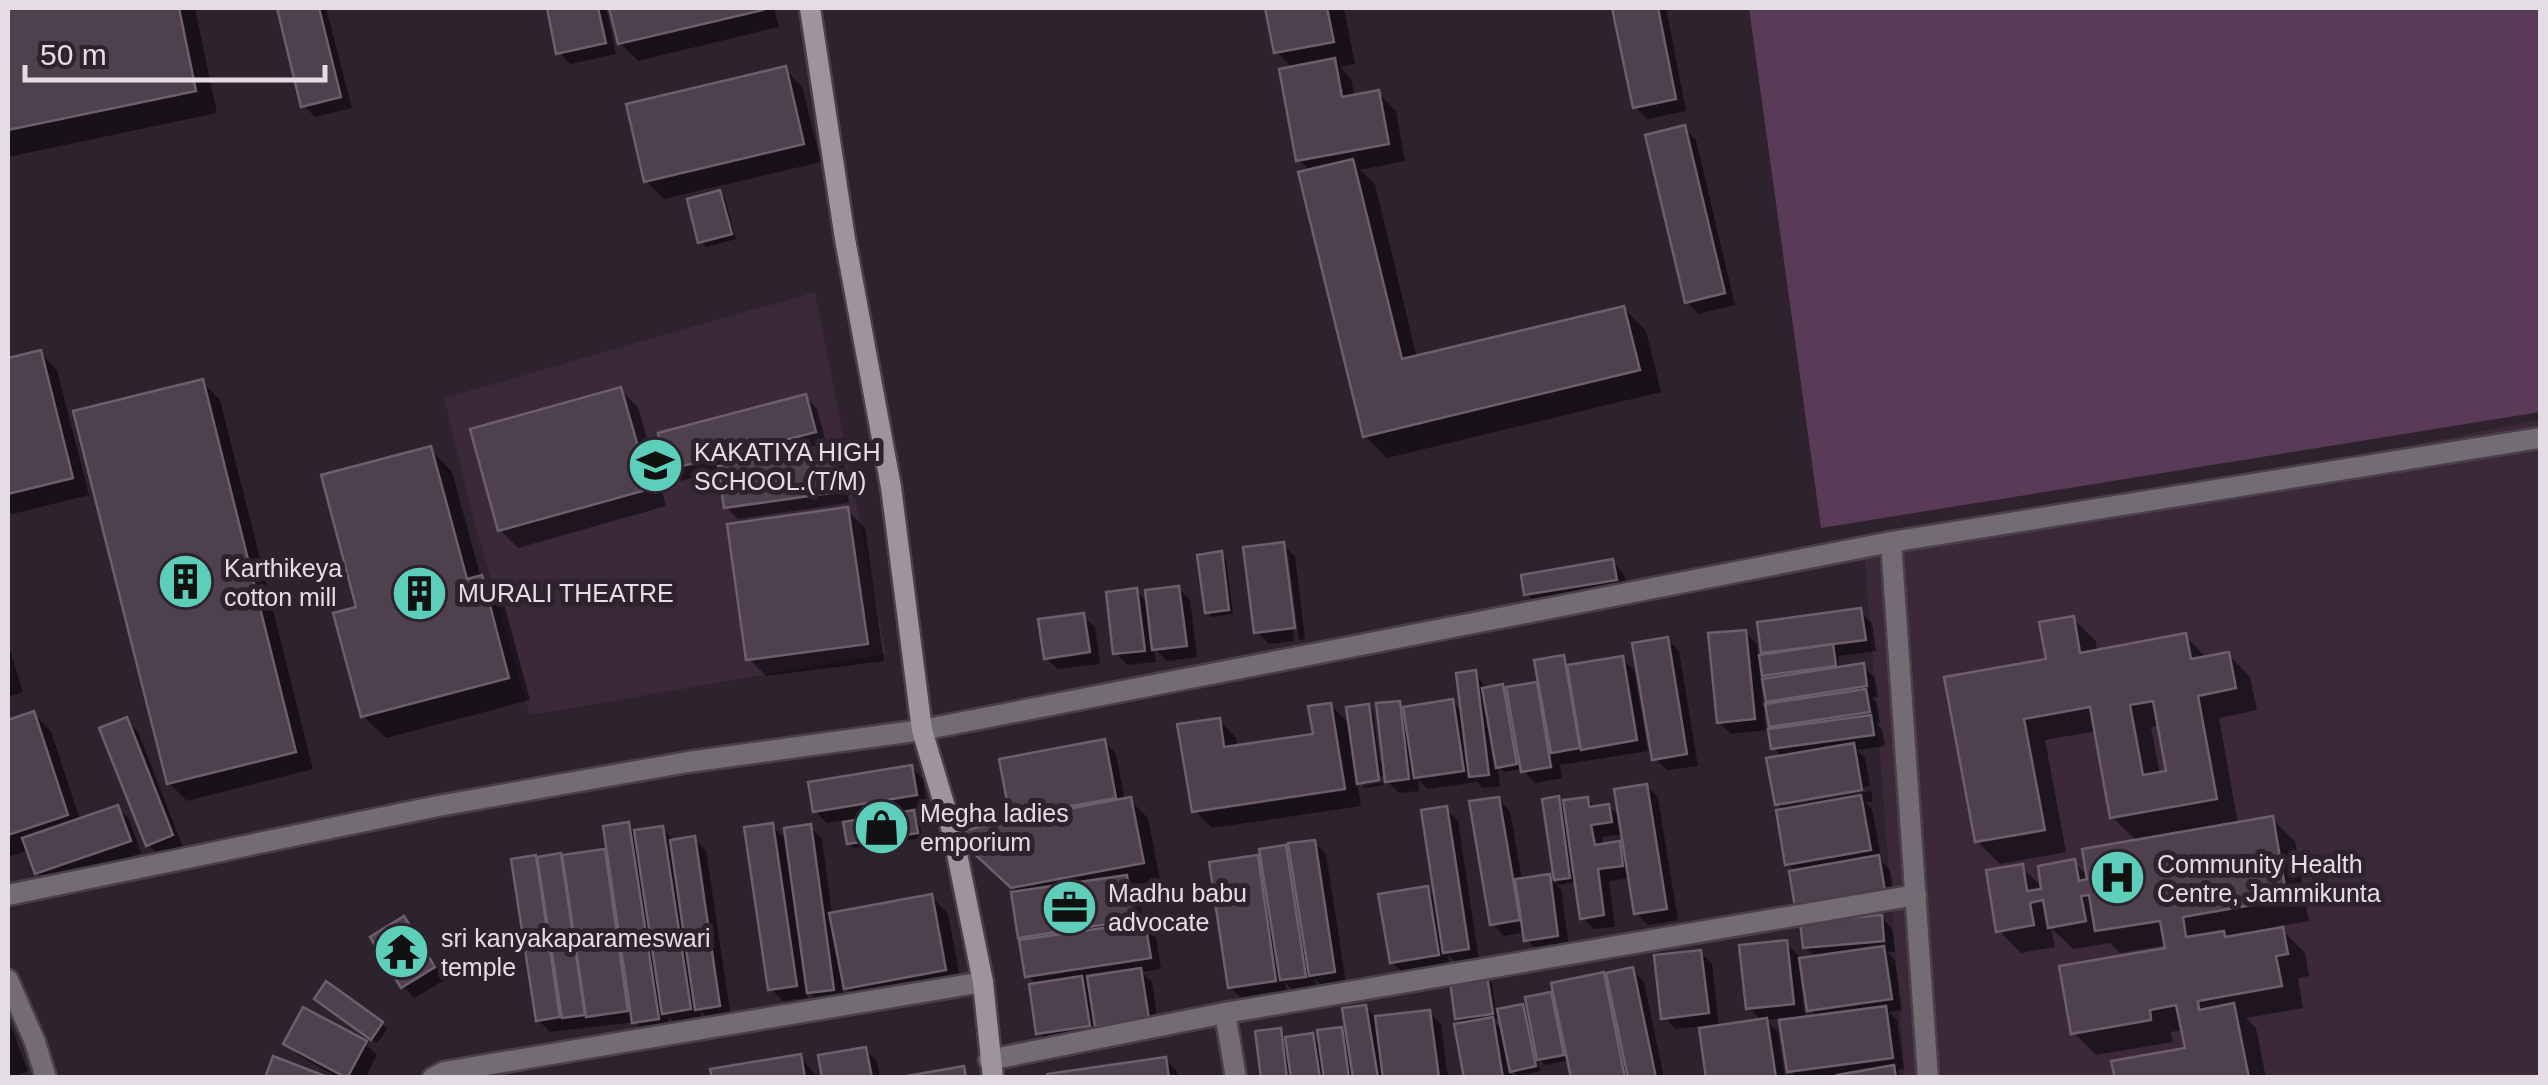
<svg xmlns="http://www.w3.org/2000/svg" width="2548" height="1085" font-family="Arial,sans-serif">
  <rect width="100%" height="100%" fill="#2e222d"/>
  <!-- built -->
  <g fill="#3b2939">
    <polygon points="815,292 886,654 530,715 478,535 444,398"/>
    <polygon points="2540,420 2540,1077 1905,1077 1864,551"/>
  </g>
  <!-- green -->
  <polygon fill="#5a3b57" points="1749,8 2540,8 2540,412 1821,528"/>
  <!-- shadow -->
  <g fill="#0007" fill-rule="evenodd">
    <polygon points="8,8 195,8 217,113 8,157"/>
    <polygon points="279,8 326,8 352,108 315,117 304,106"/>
    <polygon points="549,8 606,8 616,54 570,64 559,52"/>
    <polygon points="611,8 774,8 779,27 638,61 620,43"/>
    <polygon points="1268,8 1344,8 1355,64 1340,67 1351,79 1355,97 1378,93 1396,111 1405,161 1360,170 1375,184 1417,358 1624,308 1646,331 1661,392 1387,458 1365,436 1311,172 1299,160 1293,69 1277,52"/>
    <polygon points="1615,8 1666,8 1686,111 1647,119 1635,107"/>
    <polygon points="785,69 802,87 821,162 664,199 646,181"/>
    <polygon points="1684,128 1696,140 1735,305 1699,314 1687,302"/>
    <polygon points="719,193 725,198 736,239 706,247 701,241"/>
    <polygon points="40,352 57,370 89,495 8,515 8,360"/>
    <polygon points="202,382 220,400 313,769 187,801 169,783"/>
    <polygon points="621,390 638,407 666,506 518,548 500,530"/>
    <polygon points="806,397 817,409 826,443 772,457 773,461 832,453 844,464 849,503 738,519 726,507 721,470 681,481 670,469"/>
    <polygon points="430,449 452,472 481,578 503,600 530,700 386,738 363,716 359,609"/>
    <polygon points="847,510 865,528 884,661 766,676 749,659"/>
    <polygon points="1283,545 1295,556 1305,639 1299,640 1288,554 1283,554 1294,641 1269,644 1257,632"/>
    <polygon points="1221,554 1226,560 1233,614 1212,617 1207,612"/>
    <polygon points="1613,562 1624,574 1628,591 1539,606 1527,594"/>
    <polygon points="1178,588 1190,600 1197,657 1167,661 1154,648 1156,662 1127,665 1116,653 1136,591 1149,604"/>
    <path d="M1860 611 1872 623 1876 651 1838 656 1840 670 1863 666 1875 678 1878 697 1872 698 1877 703 1880 723 1877 724 1882 729 1885 746 1857 750 1865 758 1870 786 1783 801V806L1871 791 1873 801 1865 802 1872 809 1882 862 1890 870 1896 902 1796 872 1788 864 1784 811 1777 803 1783 758 1774 748 1769 713 1764 714 1766 730 1731 734 1719 722 1745 632 1757 644 1758 657 1767 656 1763 652ZM1760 670 1770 681 1761 682ZM1761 685H1766L1768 701 1773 705 1763 707Z"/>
    <polygon points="1083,616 1095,627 1100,664 1058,669 1046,658"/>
    <path d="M2073 619 2096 641 2097 652 2185 636 2207 658 2228 654 2250 677 2257 710 2219 718 2238 824 2272 819 2295 841 2309 921 2278 926 2305 953 2309 976 2298 978 2303 1008 2246 1018 2256 1028 2266 1078H2117L2188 1050 2184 1030 2171 1032 2173 1042 2096 1055 2074 1033 2168 950 2167 945 2120 953 2110 943 2073 949 2051 928 2055 947 2021 953 1999 930 2022 867 2044 889 2074 862 2089 877 2138 842 2112 817 2097 731 2045 740 2066 852 2000 864 1977 841 1947 679 2049 661ZM2160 725 2169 773 2160 775 2151 727Z"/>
    <polygon points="1667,639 1679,651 1698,766 1667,770 1655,758"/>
    <polygon points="8,644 23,692 8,697"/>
    <polygon points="1563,658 1572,667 1622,659 1634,670 1648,751 1560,765 1562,778 1535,783 1522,769 1504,772 1497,765 1500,786 1483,788 1477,782 1428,789 1418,779 1419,791 1399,793 1388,782 1392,781 1391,776 1382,776 1360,781 1360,784 1357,781 1361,806 1212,828 1194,810 1219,720 1236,738 1238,748 1316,736 1331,705 1351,726 1368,706 1373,712 1380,761 1385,760 1399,704 1404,709 1452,702 1464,714 1475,673 1487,690 1502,687 1509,694 1509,689 1541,684"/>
    <polygon points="34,714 51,731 80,820 117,807 129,819 141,853 49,885 37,873 29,850 8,857 8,722"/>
    <polygon points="127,720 138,732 183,847 160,856 148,845"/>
    <polygon points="1105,742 1116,754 1125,801 1130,800 1148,818 1160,880 1133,885 1138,889 1143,924 1156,937 1161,969 1141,972 1152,982 1159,1030 1109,1037 1099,1027 1100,1037 1051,1045 1039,1033 1037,985 1028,975 1026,942 1021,936 1019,893 974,852 1017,821 1012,816"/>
    <polygon points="911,767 923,779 927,806 910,809 919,818 922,838 854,848 849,843 845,820 827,823 815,811"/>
    <polygon points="1383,782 1384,785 1365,788 1362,786"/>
    <path d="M1647 786 1658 798 1678 920 1648 925 1636 913 1631 878 1609 881 1615 927 1594 929 1582 917 1577 882 1557 885 1545 801 1558 799 1567 808 1587 800 1596 808 1609 806 1622 819ZM1624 834 1627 852 1619 844 1604 846 1602 837Z"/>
    <polygon points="1498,799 1510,811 1522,880 1549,877 1561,889 1569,947 1538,951 1526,939 1525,932 1504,936 1493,924"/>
    <polygon points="1446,809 1458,821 1479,961 1457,964 1448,955 1450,966 1404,974 1392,962 1427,889 1437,899"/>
    <polygon points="628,825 635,832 662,828 675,841 694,839 706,851 731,1017 710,1020 700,1011 702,1021 676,1024 668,1016 670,1031 646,1034 635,1022 550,1032 538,1020 513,861 609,851"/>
    <polygon points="772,825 788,842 810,827 822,839 832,915 931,896 948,914 962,988 864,1006 842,984 844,1001 821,1004 806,989 808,998 783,1001 771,989"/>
    <polygon points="1314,842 1326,854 1346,984 1323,987 1315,979 1316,988 1294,991 1285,982 1286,992 1242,999 1230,987 1257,858 1264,865 1285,848 1293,856"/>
    <path d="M1881 917 1892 929 1895 952H1887L1895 961 1902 1010 1889 1012 1897 1020 1904 1069 1898 1070 1899 1078H1796L1789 1070 1782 1018 1766 1020 1778 1032 1785 1078H1709L1701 1026 1676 1029 1664 1017 1700 952 1712 964 1719 1027 1762 1021 1749 1008 1786 943 1798 955V961L1817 958 1805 947ZM1800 975H1804L1810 1010 1817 1017 1805 1019Z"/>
    <polygon points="404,919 415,931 445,980 414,998 403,986"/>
    <path d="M1632 970 1644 982 1664 1078H1573L1570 1060 1545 1065 1537 1056 1540 1071 1518 1076 1510 1069 1512 1078H1466L1464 1025 1457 1017 1487 979 1492 984 1496 1012 1522 1007 1531 1016 1550 995 1558 1003 1603 975 1611 982ZM1501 1018 1504 1032 1491 1019Z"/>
    <polygon points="322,1004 382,1024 387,1029 377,1043"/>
    <polygon points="1366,1007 1377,1019 1429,1012 1441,1024 1448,1078 1264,1078 1280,1031 1288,1039 1312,1036 1322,1046 1341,1030 1349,1038"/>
    <polygon points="8,1019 28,1071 12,1078 8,1078"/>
    <polygon points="286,1043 365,1043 377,1055 365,1078 339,1078 298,1055"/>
    <polygon points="866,1050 877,1061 880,1078 824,1078"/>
    <polygon points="800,1057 818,1078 714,1078"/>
    <polygon points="1165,1060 1177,1071 1178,1078 1050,1078"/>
  </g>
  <!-- building -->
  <g fill="#4e404c" stroke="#6d5e6b" stroke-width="2.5" fill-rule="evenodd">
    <polygon points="8,8 179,8 196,91 8,130"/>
    <polygon points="277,8 319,8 341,97 301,107"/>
    <polygon points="547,8 598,8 606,43 556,54"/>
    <polygon points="609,8 762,8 763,10 618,44"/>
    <polygon points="1265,8 1327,8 1334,42 1274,53"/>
    <polygon points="1612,8 1658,8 1676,99 1633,108"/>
    <polygon points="1335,58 1342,97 1379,90 1389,144 1296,161 1279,69"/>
    <polygon points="786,66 804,144 644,182 626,104"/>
    <polygon points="1685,125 1725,293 1685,303 1645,135"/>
    <polygon points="1353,159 1402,359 1624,306 1640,370 1363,437 1298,172"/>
    <polygon points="720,190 732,234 698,243 687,199"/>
    <polygon points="41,350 73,478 8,494 8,358"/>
    <polygon points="203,379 296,752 167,784 73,411"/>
    <polygon points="621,387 650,489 498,531 470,429"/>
    <polygon points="806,394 816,432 667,470 658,433"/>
    <polygon points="431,446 467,579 482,575 509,678 361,717 333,613 356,607 321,475"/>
    <polygon points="833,450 838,492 724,508 718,466"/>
    <polygon points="848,507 868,644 746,660 727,524"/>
    <polygon points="1284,542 1295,628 1254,633 1243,547"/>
    <polygon points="1222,551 1229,610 1205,613 1197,555"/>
    <polygon points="1613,559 1617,580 1524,595 1521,575"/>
    <polygon points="1179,586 1187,646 1152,650 1145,590"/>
    <polygon points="1137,588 1145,651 1113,654 1106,592"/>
    <polygon points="1861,608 1866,640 1761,653 1757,622"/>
    <polygon points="1084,613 1090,652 1044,659 1038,619"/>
    <path d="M2074 616 2080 653 2186 633 2191 659 2229 652 2236 688 2198 696 2217 799 2110 818 2090 707 2024 719 2045 830 1975 842 1944 677 2046 659 2039 622ZM2153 701 2166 771 2143 775 2130 705Z"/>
    <polygon points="1746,630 1755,719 1717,723 1708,633"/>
    <polygon points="1668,637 1687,754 1652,760 1632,643"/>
    <polygon points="1833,644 1836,666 1762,676 1759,655"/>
    <polygon points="1564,655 1580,748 1551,753 1534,660"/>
    <polygon points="1623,656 1637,740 1581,750 1567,665"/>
    <polygon points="1864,663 1867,686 1766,702 1762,679"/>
    <polygon points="1476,670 1489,775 1469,777 1456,673"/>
    <polygon points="1537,682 1551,767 1521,772 1506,687"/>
    <polygon points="1503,684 1517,764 1496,768 1482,688"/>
    <polygon points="1866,689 1870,712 1769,727 1765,704"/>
    <polygon points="1453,699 1464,771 1414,778 1403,707"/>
    <polygon points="1400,701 1409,779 1385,782 1376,703"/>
    <polygon points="1331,703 1345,789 1192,812 1177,724 1220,718 1224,747 1313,734 1308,706"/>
    <polygon points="1369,704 1379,780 1357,784 1346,707"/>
    <polygon points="34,711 68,815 8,835 8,720"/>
    <polygon points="1871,715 1874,735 1771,749 1768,729"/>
    <polygon points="127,717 173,835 146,846 99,728"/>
    <polygon points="1105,739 1116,798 1010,817 999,759"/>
    <polygon points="1854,743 1862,790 1775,805 1766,758"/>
    <polygon points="912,765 917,795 813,812 808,782"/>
    <polygon points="1647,784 1667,909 1634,914 1614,789"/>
    <polygon points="1861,795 1871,850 1785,865 1776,810"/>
    <polygon points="1559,796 1570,878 1554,880 1542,799"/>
    <polygon points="1131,797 1144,863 1011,888 953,834 998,822"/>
    <polygon points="1499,797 1520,920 1490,925 1469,801"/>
    <polygon points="1588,797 1589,807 1609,804 1612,822 1591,825 1595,845 1620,841 1623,866 1598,869 1604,915 1580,919 1563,800"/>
    <polygon points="118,805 131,841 35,874 22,838"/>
    <polygon points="1447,806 1469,949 1443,953 1421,810"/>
    <polygon points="914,810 918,833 847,844 843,822"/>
    <polygon points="2273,816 2287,899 2183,917 2186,937 2224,931 2225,937 2283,927 2288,954 2276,956 2282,986 2198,1001 2199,1010 2234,1003 2249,1078 2115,1078 2111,1061 2185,1048 2176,1005 2150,1010 2151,1020 2071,1034 2059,966 2165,948 2160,921 2095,931 2089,895 2081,896 2086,921 2048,928 2043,900 2030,903 2034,925 1996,932 1986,870 2023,864 2027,891 2041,889 2038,866 2075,859 2079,881 2087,879 2082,849"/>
    <polygon points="629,822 659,1019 632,1023 603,826"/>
    <polygon points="773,823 797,986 768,990 744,827"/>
    <polygon points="811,824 834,990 807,993 784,828"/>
    <polygon points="663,826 691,1009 662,1014 634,830"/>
    <polygon points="695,836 720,1006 695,1010 670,840"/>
    <polygon points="1315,840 1335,972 1309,976 1288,843"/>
    <polygon points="1286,845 1306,977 1280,980 1259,849"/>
    <polygon points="605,849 628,1011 586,1017 562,855"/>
    <polygon points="561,853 585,1015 562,1018 537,857"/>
    <polygon points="536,855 560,1017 536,1021 511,859"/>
    <polygon points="1258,855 1276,981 1228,988 1209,862"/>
    <polygon points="1879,855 1885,891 1795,907 1789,871"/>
    <polygon points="1550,874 1558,936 1524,941 1515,879"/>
    <polygon points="1127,875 1134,920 1018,938 1011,892"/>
    <polygon points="1428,886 1439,955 1390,963 1378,894"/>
    <polygon points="932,894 946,970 844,989 829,913"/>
    <polygon points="1882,915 1884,941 1803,948 1800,922"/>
    <polygon points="404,916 435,967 401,988 370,937"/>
    <polygon points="1145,922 1151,958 1025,977 1019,940"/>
    <polygon points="1787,940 1794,1004 1746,1009 1739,945"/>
    <polygon points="1884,946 1892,999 1807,1011 1799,958"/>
    <polygon points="1701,950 1709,1013 1661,1019 1654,955"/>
    <polygon points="1633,967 1656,1078 1628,1078 1606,973"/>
    <polygon points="1141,968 1149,1019 1095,1027 1087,976"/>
    <polygon points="1604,972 1625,1078 1571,1078 1551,983"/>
    <polygon points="1082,976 1090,1026 1036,1034 1029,984"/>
    <polygon points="1487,976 1493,1014 1455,1019 1450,981"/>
    <polygon points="326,981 383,1022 371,1040 314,999"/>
    <polygon points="1551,992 1564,1055 1537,1060 1525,997"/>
    <polygon points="1523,1004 1536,1066 1510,1072 1497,1009"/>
    <polygon points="1366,1005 1378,1078 1353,1078 1342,1008"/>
    <polygon points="1886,1006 1893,1058 1787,1072 1779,1020"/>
    <polygon points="303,1007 367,1041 347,1078 283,1044"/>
    <polygon points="1430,1010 1439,1078 1383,1078 1375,1016"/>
    <polygon points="1493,1017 1503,1078 1464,1078 1454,1024"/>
    <polygon points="1767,1018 1776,1078 1706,1078 1699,1028"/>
    <polygon points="1342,1027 1349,1078 1324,1078 1317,1030"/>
    <polygon points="1281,1028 1287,1078 1261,1078 1255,1031"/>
    <polygon points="1313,1033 1320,1078 1291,1078 1285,1037"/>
    <polygon points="866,1047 872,1078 822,1078 818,1055"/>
    <polygon points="801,1054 805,1078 712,1078 710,1069"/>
    <polygon points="273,1056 330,1078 265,1078"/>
    <polygon points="1166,1057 1169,1078 1047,1078 1047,1074"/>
    <polygon points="1894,1065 1896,1078 1838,1078 1837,1075"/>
    <polygon points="964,1066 966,1078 895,1078"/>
  </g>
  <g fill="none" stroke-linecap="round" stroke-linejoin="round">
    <defs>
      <g id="minor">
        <polyline points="1891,542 2540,438"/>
        <polyline points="8,895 438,806 688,762 922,730 1891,542 1928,1078"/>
        <polyline points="8,980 35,1042 46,1078"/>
        <polyline points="1225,1013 1236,1078"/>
        <polyline points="989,1060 1225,1013 1916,895"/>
        <polyline points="433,1078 444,1072 983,982"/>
      </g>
      <polyline id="secondary" points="810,8 845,239 891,487 922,730 953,834 983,982 993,1078"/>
    </defs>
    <!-- minor casing -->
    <use href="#minor" stroke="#4b404a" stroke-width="25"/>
    <!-- secondary casing -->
    <use href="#secondary" stroke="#4b404a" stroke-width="25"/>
    <!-- minor -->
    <use href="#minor" stroke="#736c72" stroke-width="20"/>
    <!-- secondary -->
    <use href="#secondary" stroke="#9e949d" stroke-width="20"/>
  </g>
  <!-- icons -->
  <defs>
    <symbol id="school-disc" viewBox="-11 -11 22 22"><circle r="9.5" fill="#5cceba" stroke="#2e222d"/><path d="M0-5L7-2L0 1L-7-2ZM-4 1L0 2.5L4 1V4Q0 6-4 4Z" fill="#111"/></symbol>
    <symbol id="building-disc" viewBox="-11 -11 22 22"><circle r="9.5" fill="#5cceba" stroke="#2e222d"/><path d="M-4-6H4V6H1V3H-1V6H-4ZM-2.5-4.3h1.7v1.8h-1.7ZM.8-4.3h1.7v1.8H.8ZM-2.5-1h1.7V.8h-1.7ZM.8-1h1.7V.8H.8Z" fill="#111"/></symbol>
    <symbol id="shop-disc" viewBox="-11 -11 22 22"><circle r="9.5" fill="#5cceba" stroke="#2e222d"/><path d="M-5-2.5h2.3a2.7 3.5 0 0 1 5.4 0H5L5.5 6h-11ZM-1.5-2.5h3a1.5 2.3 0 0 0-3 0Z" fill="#111"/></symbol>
    <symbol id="hospital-disc" viewBox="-11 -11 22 22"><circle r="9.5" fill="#5cceba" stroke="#2e222d"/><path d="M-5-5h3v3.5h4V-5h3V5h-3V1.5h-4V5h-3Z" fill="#111"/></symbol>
    <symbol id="office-disc" viewBox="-11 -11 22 22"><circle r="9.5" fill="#5cceba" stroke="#2e222d"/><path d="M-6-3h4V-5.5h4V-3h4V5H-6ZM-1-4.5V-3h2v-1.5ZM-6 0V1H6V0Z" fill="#111"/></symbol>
    <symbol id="temple-disc" viewBox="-11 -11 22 22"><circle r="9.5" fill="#5cceba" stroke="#2e222d"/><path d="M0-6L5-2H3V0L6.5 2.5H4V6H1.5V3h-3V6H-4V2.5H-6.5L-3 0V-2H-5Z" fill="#111"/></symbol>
  </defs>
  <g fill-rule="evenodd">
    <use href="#school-disc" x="624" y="434" width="63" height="63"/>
    <use href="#building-disc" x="154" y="550" width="63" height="63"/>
    <use href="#building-disc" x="388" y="562" width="63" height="63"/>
    <use href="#shop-disc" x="850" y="796" width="63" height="63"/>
    <use href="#hospital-disc" x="2086" y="846" width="63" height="63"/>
    <use href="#office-disc" x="1038" y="876" width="63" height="63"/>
    <use href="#temple-disc" x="370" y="920" width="63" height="63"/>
  </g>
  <g text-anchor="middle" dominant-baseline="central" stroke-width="10" stroke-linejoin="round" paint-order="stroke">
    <!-- poi labels -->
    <g font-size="25" fill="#e5dde4" stroke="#2e222d" text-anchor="start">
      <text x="694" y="452">KAKATIYA HIGH<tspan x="694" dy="29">SCHOOL.(T/M)</tspan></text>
      <text x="224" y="568">Karthikeya<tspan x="224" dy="29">cotton mill</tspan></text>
      <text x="458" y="593">MURALI THEATRE</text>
      <text x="920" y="813">Megha ladies<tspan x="920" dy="29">emporium</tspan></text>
      <text x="2157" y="864">Community Health<tspan x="2157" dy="29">Centre, Jammikunta</tspan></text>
      <text x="1108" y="893">Madhu babu<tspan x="1108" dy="29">advocate</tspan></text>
      <text x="441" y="938">sri kanyakaparameswari<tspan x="441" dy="29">temple</tspan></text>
    </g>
  </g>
  <!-- border -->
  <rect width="2548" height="1085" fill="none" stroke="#e5dde4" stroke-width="20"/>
  <!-- scale -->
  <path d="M25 65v15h300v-15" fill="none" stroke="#e5dde4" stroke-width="5"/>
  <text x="40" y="65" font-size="30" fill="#e5dde4" stroke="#2e222d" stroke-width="8" paint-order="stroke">50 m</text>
</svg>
